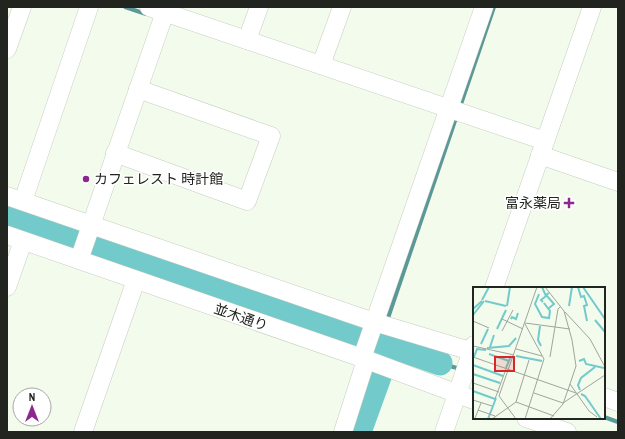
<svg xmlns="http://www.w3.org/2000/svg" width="625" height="439" font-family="'Archivo Narrow','Noto Sans JP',sans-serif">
  <rect width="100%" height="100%" fill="#f3fbed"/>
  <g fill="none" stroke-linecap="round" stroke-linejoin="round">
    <!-- stream -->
    <g stroke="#5b9897" stroke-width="4">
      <polyline points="125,7 146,14"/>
      <polyline points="460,107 494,7"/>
      <polyline points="387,321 457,115"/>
      <polyline points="380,342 384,329"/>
      <polyline points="440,363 460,369"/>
      <polyline points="604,417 618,422"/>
    </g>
    <!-- river -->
    <g stroke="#73cacb" stroke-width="25">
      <polyline points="7,213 440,363"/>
      <polyline points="359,432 380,374"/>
    </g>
    <defs>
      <g id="minor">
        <polyline points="149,7 545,141"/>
        <polyline points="247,40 259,7"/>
        <polyline points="7,49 22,7"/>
        <polyline points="321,65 342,7"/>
        <polyline points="115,153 247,201 271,136 138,89"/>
        <polyline points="540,155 618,182"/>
        <polyline points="7,196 374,322 474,352"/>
        <polyline points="23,201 89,7"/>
        <polyline points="7,235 362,358 474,400"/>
        <polyline points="79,260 165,12"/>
        <polyline points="7,287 23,241"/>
        <polyline points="494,288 592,7"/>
        <polyline points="362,358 484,7"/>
        <polyline points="604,397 618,402"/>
        <polyline points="526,418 567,432"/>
        <polyline points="83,432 136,280"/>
        <polyline points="343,432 366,360"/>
        <polyline points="444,432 474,345"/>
      </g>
    </defs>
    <!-- minor casing -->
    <use href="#minor" stroke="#c6cec0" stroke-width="19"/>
    <!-- minor -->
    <use href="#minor" stroke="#fff" stroke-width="18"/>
  </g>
  <!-- markers -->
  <g fill="#8c278e" stroke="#fff" stroke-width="1.5">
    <circle cx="86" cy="179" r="4"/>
    <path d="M567 197h4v4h4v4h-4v4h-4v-4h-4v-4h4z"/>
  </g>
  <g text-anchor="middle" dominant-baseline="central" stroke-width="3.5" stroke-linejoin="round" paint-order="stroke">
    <!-- poi labels -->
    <g font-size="14" fill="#22251f" stroke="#fff" text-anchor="start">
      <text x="94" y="179">カフェレスト 時計館</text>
      <text x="561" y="203" text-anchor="end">富永薬局</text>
    </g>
    <!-- street labels -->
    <g font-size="14" fill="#22251f" stroke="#fff">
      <text transform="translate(241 317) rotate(19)">並木通り</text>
    </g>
  </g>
  <!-- overview -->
  <g transform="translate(473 287)">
    <rect width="132" height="132" fill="#f3fbed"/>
    <path fill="none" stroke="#73cacb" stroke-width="2" d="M69 0 73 9 68 13 70 15M105 0 108 10 111 9 114 18 111 19 114 34M110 0 132 32M76 6 73 8 81 17 76 21M66 7 62 17 69 30 76 31 77 24 71 16M9 13 16 0M12 14 33 19M34 19 37 0M96 19 99 0M0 22 9 14M0 28 11 14M38 32 39 30 43 32 45 26M122 33 132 45M67 39 65 53 68 59M24 42 33 23M8 57 15 42M17 60 21 48M14 61 36 59 43 51M16 67 36 74M43 69 69 74M1 70 4 62 13 63M106 74 111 72 113 77 131 81M0 78 30 89M33 81 38 69M0 87 27 96M107 103 105 98 108 91 122 80M0 104 22 112M108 107 112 109 128 132M15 132 23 111"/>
    <path fill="none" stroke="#9fa59b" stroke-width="1" d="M72 0 91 24 99 53 103 79 97 97 116 124 124 130M92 25 117 52 132 80M29 32 50 42M0 34 16 41M52 36 97 42M52 37 71 72 52 132M29 44 40 23M0 59 41 68M43 62 69 69M0 70 103 106M77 70 85 22 88 19M0 96 26 105M61 106 90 116M22 112 33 82M0 113 19 119M43 115 56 73M90 116 132 88M5 123 22 129M2 131 8 116M19 132 43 115 81 129M43 132 26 109 64 0M77 132 90 117 97 97"/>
    <path fill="#d62828" fill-opacity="0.15" stroke="#d62828" stroke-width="2" d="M22 70H41V84H22Z"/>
    <rect width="132" height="132" fill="none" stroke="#22251f" stroke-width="2"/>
  </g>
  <!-- border -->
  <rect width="625" height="439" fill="none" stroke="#22251f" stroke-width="16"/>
  <!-- north arrow -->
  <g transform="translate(32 407)"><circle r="19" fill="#ffffff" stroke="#a7a8a5"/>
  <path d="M0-3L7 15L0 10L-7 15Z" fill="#8c278e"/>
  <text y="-6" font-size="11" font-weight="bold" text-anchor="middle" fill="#22251f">N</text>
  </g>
</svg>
